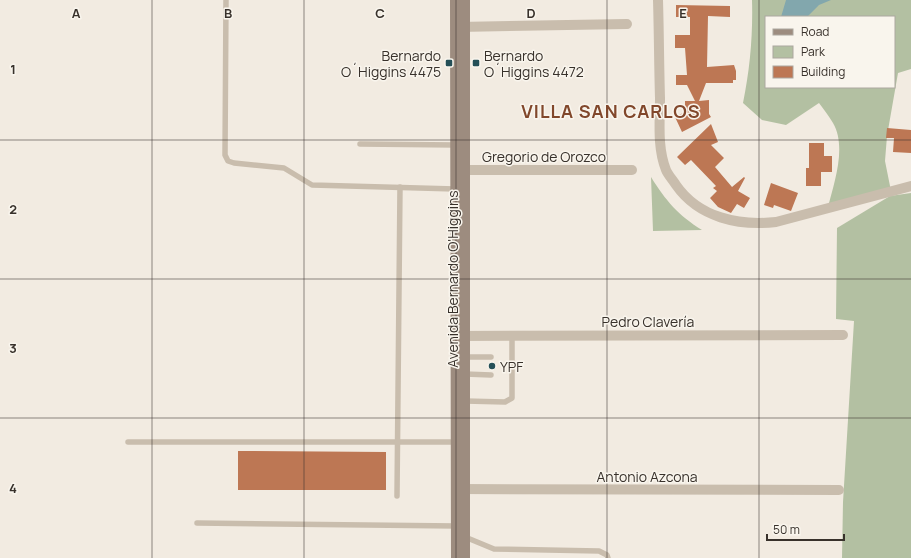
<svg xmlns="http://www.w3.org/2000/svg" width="911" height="558" font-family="Manrope,sans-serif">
  <rect width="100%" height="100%" fill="#f2ebe1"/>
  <!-- green -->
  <g fill="#b3c0a2" fill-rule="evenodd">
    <path d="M752 0H911V69L898 73 887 136 885 161 891 191 828 207C834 183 847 147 833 123 829 116 824 110 819 103L786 125 762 120 743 103C750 69 753 35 752 0ZM766 17H894V87H766Z"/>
    <path d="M651 177C666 201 678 215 702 230L653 231Z"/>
    <polygon points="911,193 911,558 842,558 843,502 854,321 836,319 837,228 890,196"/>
  </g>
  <!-- water -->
  <polygon fill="#82a7ad" points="786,0 831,0 819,5 807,17 781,17"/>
  <!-- building -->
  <g fill="#bd7754">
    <polygon points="676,5 730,6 730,17 708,16 707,67 734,65 736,71 736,80 733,80 733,83 706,83 699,101 709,100 709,114 711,117 682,132 675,117 685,112 685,101 695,101 687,85 676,85 676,75 687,75 685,48 675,48 675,35 690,35 690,17 676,17"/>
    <polygon points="711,124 718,142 711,145 724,158 715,167 732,187 744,177 745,178 738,191 750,198 744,208 737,204 731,213 718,207 710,198 717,191 713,188 716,186 691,160 685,165 677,157"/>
    <polygon points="887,128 911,130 911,153 893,152 894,138 886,138"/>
    <polygon points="809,143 824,143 824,156 832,156 832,172 821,172 821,186 806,186 806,168 809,168"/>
    <polygon points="771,183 798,193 791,211 774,205 773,208 764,205"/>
    <polygon points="238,451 386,452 386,490 238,490"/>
  </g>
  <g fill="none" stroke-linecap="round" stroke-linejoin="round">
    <!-- lane -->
    <g stroke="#c9bdad" stroke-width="5.5">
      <polyline points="226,0 225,155 228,161 234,163 284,168 312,185 455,189"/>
      <polyline points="360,144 455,145"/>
      <polyline points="465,357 491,357"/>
      <polyline points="465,374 491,375"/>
      <polyline points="465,401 505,402 512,398 512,336"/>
      <polyline points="128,442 455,442"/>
      <polyline points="397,496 400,187"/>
      <polyline points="197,523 456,526"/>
      <polyline points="465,537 494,549 599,551 607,555 608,558"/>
    </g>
    <!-- street -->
    <g stroke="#c9bdad" stroke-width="10">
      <path d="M658 0C659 33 659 65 660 98 660 122 657 147 666 170 668 175 673 180 676 185 699 218 739 226 776 222L911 186"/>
      <polyline points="458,27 627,24"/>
      <polyline points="457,170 632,170"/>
      <polyline points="457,336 843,335"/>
      <polyline points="457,489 839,490"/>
    </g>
    <!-- secondary -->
    <g stroke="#9d8c7f" stroke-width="10">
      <polyline points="455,0 456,558"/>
      <polyline points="465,0 465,558"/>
    </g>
  </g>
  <!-- grid -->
  <path fill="none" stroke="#38312b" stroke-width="1" stroke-opacity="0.55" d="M152 0V558M304 0V558M456 0V558M607 0V558M759 0V558M0 140H911M0 279H911M0 418H911"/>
  <!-- markers -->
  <g fill="#244f57" stroke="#f9f5ed" stroke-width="1.5">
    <rect x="445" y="59" width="8" height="8" rx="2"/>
    <rect x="472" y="59" width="8" height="8" rx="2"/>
    <circle cx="492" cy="366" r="4"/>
  </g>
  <g text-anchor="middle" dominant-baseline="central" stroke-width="3" stroke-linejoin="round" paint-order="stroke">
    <!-- poi labels -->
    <g font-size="14" fill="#38312b" stroke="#f9f5ed" text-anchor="start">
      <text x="441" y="55" text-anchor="end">Bernardo<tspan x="441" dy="16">O´Higgins 4475</tspan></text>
      <text x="484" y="55">Bernardo<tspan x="484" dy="16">O´Higgins 4472</tspan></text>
      <text x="500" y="366">YPF</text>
    </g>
    <!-- street labels -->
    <g font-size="14" fill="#38312b" stroke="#f9f5ed">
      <text x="544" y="156">Gregorio de Orozco</text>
      <text transform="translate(452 279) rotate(-90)">Avenida Bernardo O'Higgins</text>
      <text x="648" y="321">Pedro Clavería</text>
      <text x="647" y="476">Antonio Azcona</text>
    </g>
    <!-- district labels -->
    <g font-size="18" font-weight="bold" letter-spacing="1" fill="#81472b" stroke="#f9f5ed">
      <text x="611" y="111">VILLA SAN CARLOS</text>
    </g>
  </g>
  <g font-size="13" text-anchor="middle" font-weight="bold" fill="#38312b" stroke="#f9f5ed" stroke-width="3" stroke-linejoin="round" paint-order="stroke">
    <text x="76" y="18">A</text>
    <text x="228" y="18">B</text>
    <text x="380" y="18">C</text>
    <text x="531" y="18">D</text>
    <text x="683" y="18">E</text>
    <text x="13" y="74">1</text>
    <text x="13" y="214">2</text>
    <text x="13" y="353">3</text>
    <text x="13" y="493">4</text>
  </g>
  <!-- legend -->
  <rect x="765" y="16" width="130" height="72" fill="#f9f5ed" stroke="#aca79f"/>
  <rect x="773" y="29" width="20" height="6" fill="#9d8c7f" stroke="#aca79f"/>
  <text x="801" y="36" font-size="12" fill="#38312b">Road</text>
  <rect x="773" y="46" width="20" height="12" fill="#b3c0a2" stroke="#aca79f"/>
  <text x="801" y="56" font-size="12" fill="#38312b">Park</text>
  <rect x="773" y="66" width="20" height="12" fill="#bd7754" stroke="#aca79f"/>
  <text x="801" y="76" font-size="12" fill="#38312b">Building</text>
  <!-- scale -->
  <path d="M767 534v6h77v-6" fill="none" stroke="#38312b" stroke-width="2"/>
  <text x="773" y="534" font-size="12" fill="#38312b" stroke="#f9f5ed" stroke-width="3" paint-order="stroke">50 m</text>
</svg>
